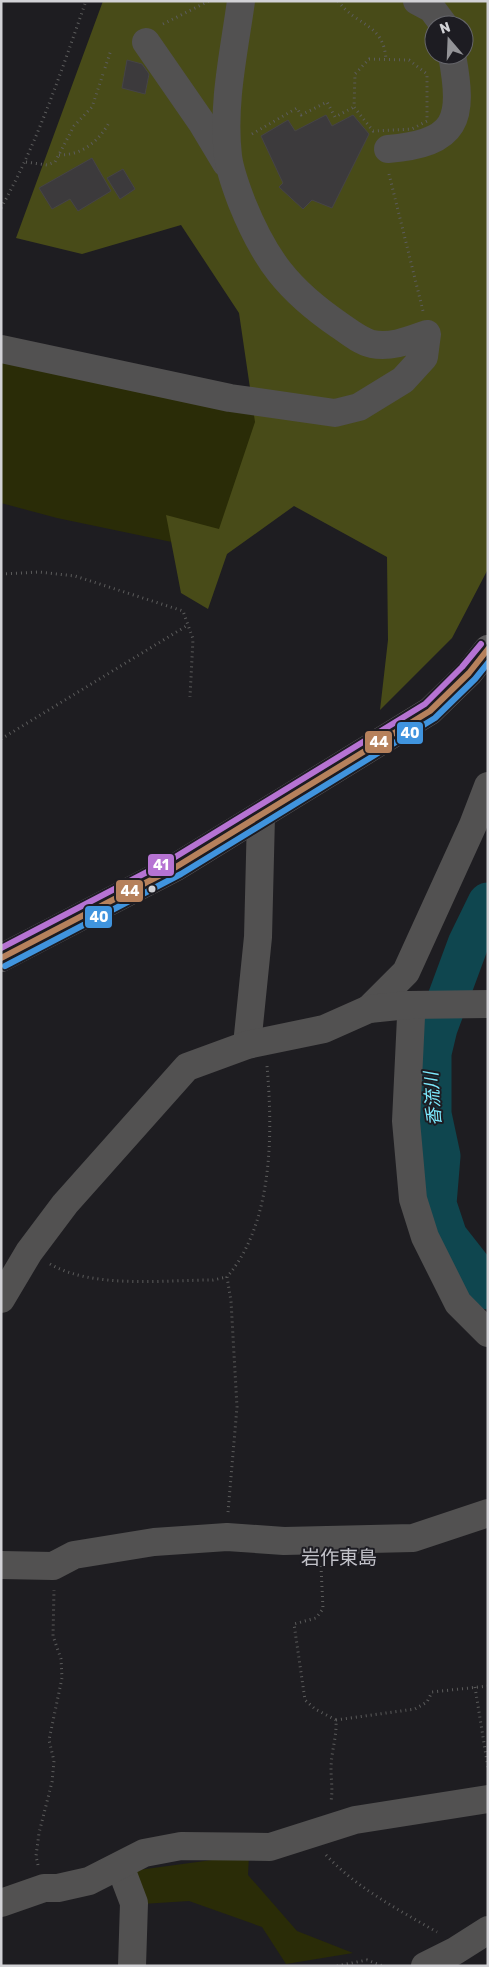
<svg xmlns="http://www.w3.org/2000/svg" width="489" height="1967" font-family="Rubik,'Noto Sans JP',sans-serif">
  <rect width="100%" height="100%" fill="#1e1d21"/>
  <!-- green -->
  <g fill="#2a2c07">
    <polygon points="1,349 280,405 210,550 57,518 1,503"/>
    <polygon points="249,1855 248,1875 297,1931 353,1953 286,1964 262,1927 189,1901 142,1904 131,1871"/>
  </g>
  <!-- forest -->
  <path fill="#484b18" fill-rule="evenodd" d="M103 1H488V569L452 638 380 710 388 640 387 557 294 506 227 554 208 609 181 593 166 515 219 529 255 422 239 313 181 225 82 254 16 238ZM434 25H464V55H434Z"/>
  <g fill="none" stroke-linecap="round" stroke-linejoin="round">
    <!-- river -->
    <polyline stroke="#0f464f" stroke-width="41" points="488,903 468,944 437,1028 431,1053 431,1114 440,1156 436,1204 447,1237 488,1289"/>
  </g>
  <!-- building -->
  <g fill="#3c3a3c" stroke="#464446">
    <polygon points="127,60 142,64 149,74 145,94 122,88"/>
    <polygon points="326,115 332,126 353,115 369,134 332,208 312,200 303,209 279,187 283,183 261,136 288,120 295,131"/>
    <polygon points="92,158 111,191 78,211 70,199 52,209 39,188"/>
    <polygon points="123,169 135,189 120,199 107,178"/>
  </g>
  <g fill="none" stroke-linecap="round" stroke-linejoin="round">
    <!-- path -->
    <g stroke="#5c5c5c" stroke-width="3" stroke-dasharray="1 4" stroke-linecap="butt">
      <path d="M338 1C357 27 384 23 386 60"/>
      <polyline points="163,24 209,1"/>
      <polygon points="369,59 409,60 427,74 427,121 412,129 373,131 354,107 355,74"/>
      <polyline points="105,68 111,50"/>
      <polyline points="252,134 297,108 301,115 327,102 335,117 354,107"/>
      <path d="M59 155C83 155 99 141 110 121"/>
      <polyline points="26,162 47,165 55,162 74,126 92,107 103,74"/>
      <polyline points="389,174 423,311"/>
      <path d="M1 208C38 142 61 72 86 1"/>
      <polyline points="1,574 39,572 75,576 183,611 193,639 190,697"/>
      <polyline points="1,739 188,625"/>
      <path d="M50 1264C93 1289 164 1280 213 1280L227 1277"/>
      <path d="M228 1512 237 1407 231 1301 227 1277C273 1223 273 1134 267 1066"/>
      <path d="M321 1566 323 1609 316 1618 294 1624 305 1700 315 1709 336 1720C337 1737 331 1752 331 1769 331 1780 333 1790 331 1801"/>
      <polyline points="475,1687 488,1768"/>
      <polyline points="336,1720 415,1709 427,1702 432,1692 488,1686"/>
      <path d="M326 1855C357 1888 397 1909 437 1932"/>
      <polyline points="38,1865 36,1856 39,1833 52,1782 54,1761 49,1740 62,1678 61,1659 53,1636 54,1590"/>
      <polyline points="337,1966 367,1960 383,1966"/>
    </g>
    <!-- minor -->
    <g stroke="#525151" stroke-width="28">
      <polyline points="417,1 432,9 444,25"/>
      <polyline points="146,42 202,123 226,163"/>
      <path d="M388 149C458 143 464 120 452 55"/>
      <path d="M1 349 230 398 335 413 359 407 403 380 424 357 427 334C410 340 391 348 372 344 360 341 349 332 339 325 288 290 265 260 242 203 236 187 230 172 228 156 222 104 234 52 241 1"/>
      <polyline points="408,1005 411,1017 406,1121 413,1199 425,1237 458,1303 488,1333"/>
      <polyline points="369,1009 406,972 473,825 488,786"/>
      <polyline points="247,1045 258,937 261,816"/>
      <polyline points="1,1299 29,1252 65,1204 187,1067 247,1045 324,1029 369,1009 408,1005 488,1004"/>
      <polyline points="1,1565 53,1566 74,1555 154,1542 227,1537 284,1541 413,1538 488,1513"/>
      <polyline points="120,1866 134,1903 132,1966"/>
      <polyline points="1,1903 44,1888 58,1888 89,1881 144,1853 181,1846 270,1847 355,1820 488,1799"/>
      <polyline points="425,1966 455,1951 488,1930"/>
    </g>
    <!-- major -->
    <polyline stroke="#5d5b5c" stroke-width="28" points="1,958 176,867 430,711 469,673 488,649"/>
    <defs>
      <polyline id="bus-1" points="1,958 176,867 430,711 469,673 488,649"/>
      <polyline id="bus-2" points="5,966 181,874 435,718 475,679 488,663"/>
      <polyline id="bus-3" points="1,948 172,859 425,704 462,667 481,644"/>
    </defs>
    <!-- bus-1 casing -->
    <use href="#bus-1" stroke="#1d1c22" stroke-width="10"/>
    <!-- bus-2 casing -->
    <use href="#bus-2" stroke="#1d1c22" stroke-width="10"/>
    <!-- bus-3 casing -->
    <use href="#bus-3" stroke="#1d1c22" stroke-width="10"/>
    <!-- bus-1 -->
    <use href="#bus-1" stroke="#b6815c" stroke-width="6"/>
    <!-- bus-2 -->
    <use href="#bus-2" stroke="#4094de" stroke-width="6"/>
    <!-- bus-3 -->
    <use href="#bus-3" stroke="#b673d3" stroke-width="6"/>
  </g>
  <!-- markers -->
  <circle fill="#d2d2d6" stroke="#1d1c22" stroke-width="2" cx="152" cy="889" r="4.5"/>
  <g text-anchor="middle" dominant-baseline="central" stroke-width="4" stroke-linejoin="round" paint-order="stroke">
    <!-- water labels -->
    <g font-size="18" font-style="italic" fill="#7deafe" stroke="#1d1c22">
      <text transform="translate(433 1099) rotate(-94)">香流川</text>
    </g>
    <!-- quarter labels -->
    <g font-size="19" fill="#c2c2c9" stroke="#1d1c22">
      <text x="339" y="1557">岩作東島</text>
    </g>
  </g>
  <g stroke="#1d1c22" stroke-width="2">
    <rect x="396" y="721" width="28" height="24" rx="5" fill="#4094de"/>
    <rect x="364" y="730" width="29" height="24" rx="5" fill="#b6815c"/>
    <rect x="147" y="853" width="28" height="24" rx="5" fill="#b673d3"/>
    <rect x="115" y="879" width="29" height="24" rx="5" fill="#b6815c"/>
    <rect x="84" y="905" width="29" height="24" rx="5" fill="#4094de"/>
  </g>
  <g font-size="14" text-anchor="middle" font-weight="bold" fill="#fff">
    <text x="410" y="738">40</text>
    <text x="379" y="747">44</text>
    <text x="161" y="870">41</text>
    <text x="130" y="896">44</text>
    <text x="99" y="922">40</text>
  </g>
  <!-- border -->
  <rect width="489" height="1967" fill="none" stroke="#d2d2d6" stroke-width="5"/>
  <!-- north arrow -->
  <g transform="translate(449 40) rotate(341)"><circle r="24" fill="#1d1c22" stroke="#65656a"/>
  <path d="M0-4L9 19L0 12L-9 19Z" fill="#939397"/>
  <text y="-8" font-size="14" font-weight="bold" text-anchor="middle" fill="#d2d2d6">N</text>
  </g>
</svg>
